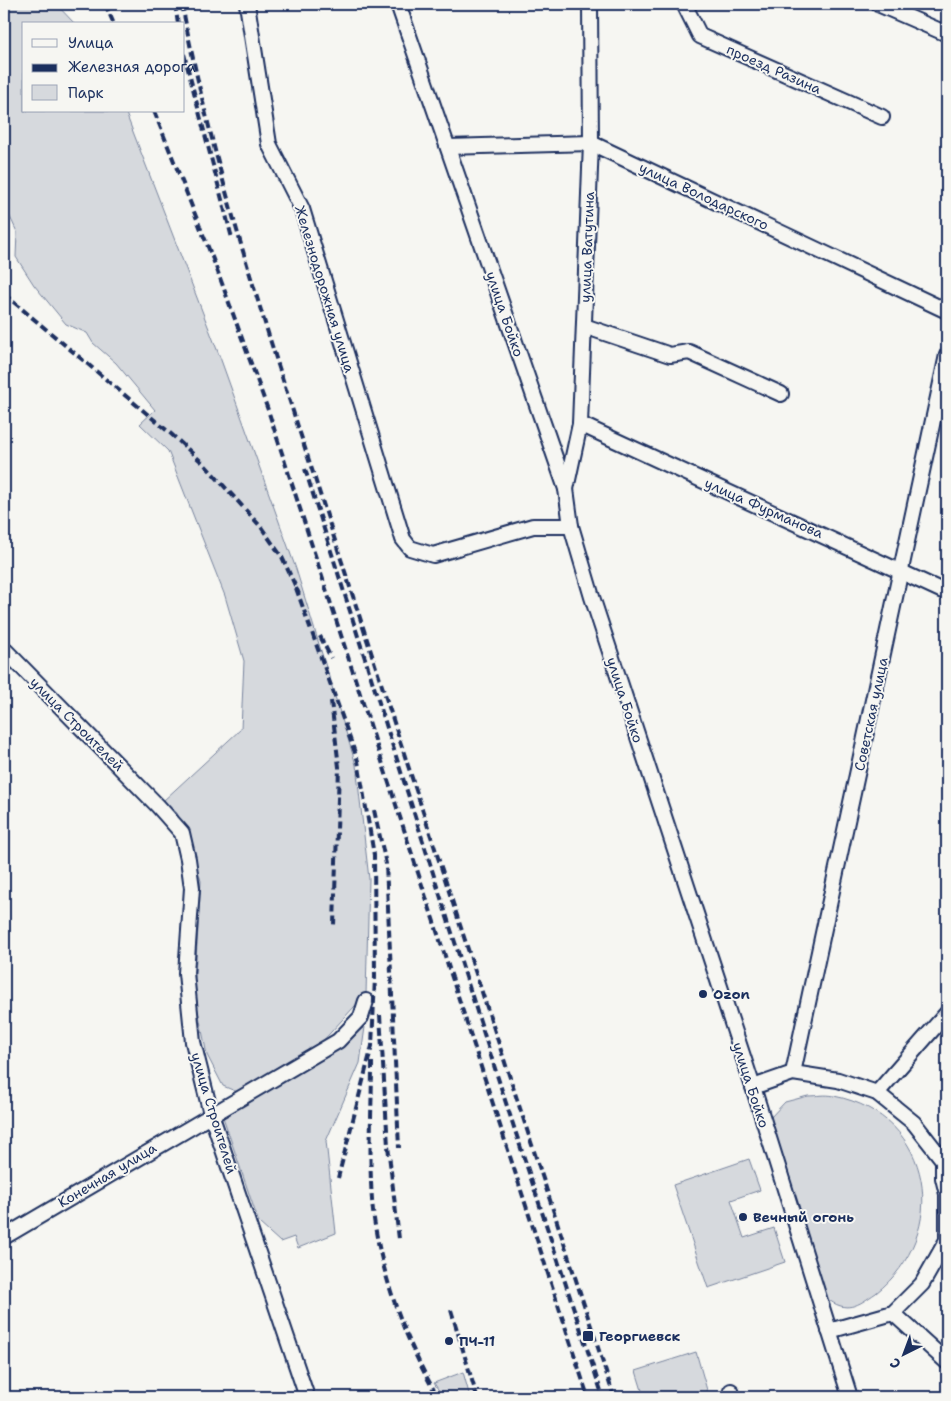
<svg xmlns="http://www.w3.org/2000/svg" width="951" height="1401" font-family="'Shantell Sans',sans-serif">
  <rect width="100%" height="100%" fill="#f6f6f2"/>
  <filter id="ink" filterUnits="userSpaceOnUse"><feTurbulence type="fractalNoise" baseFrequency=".02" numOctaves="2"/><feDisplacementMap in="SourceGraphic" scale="10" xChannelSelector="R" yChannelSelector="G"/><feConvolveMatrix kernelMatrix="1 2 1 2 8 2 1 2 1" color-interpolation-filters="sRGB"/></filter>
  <g filter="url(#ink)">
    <!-- green -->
    <g fill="#d6d9dd" stroke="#78849e">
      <polygon points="4,4 56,4 75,24 24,24 24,111 125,111 221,360 296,569 356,765 369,879 366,994 320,1044 240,1093 223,1086 207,1055 194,991 201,881 188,838 177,813 163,801 241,729 244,661 225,596 168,451 140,424 155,410 116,363 93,343 87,333 66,324 34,285 16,257 17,232 4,204"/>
      <polygon points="365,1027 360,1063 326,1141 336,1233 298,1248 294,1237 280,1242 259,1223 223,1117"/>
      <path d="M808 1096C816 1096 826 1094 834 1096 935 1116 951 1234 876 1293 857 1306 847 1314 826 1298L769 1119 785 1102Z"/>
      <polygon points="749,1159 760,1190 731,1200 744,1238 774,1228 785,1262 708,1288 673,1185"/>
      <polygon points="696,1352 709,1397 644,1397 636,1371"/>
      <polygon points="463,1372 470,1397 443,1397 434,1383"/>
    </g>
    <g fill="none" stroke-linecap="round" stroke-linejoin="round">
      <defs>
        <g id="minor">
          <polyline points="247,4 269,144 302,209 403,539 410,548 433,555 533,526 571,526"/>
          <polyline points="398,4 566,489 571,526 592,597 753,1087 850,1397"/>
          <polyline points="684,4 700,36 882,117"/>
          <polyline points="878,4 947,34"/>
          <polyline points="448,147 591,143 947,311"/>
          <polyline points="584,326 670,355 689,352 781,394"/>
          <polyline points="580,424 947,593"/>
          <polyline points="566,489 580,424 591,143 590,4"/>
          <polyline points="4,649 158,806 182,833 188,859 192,888 186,973 193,1042 211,1114 307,1397"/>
          <polyline points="793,1073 947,355"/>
          <polyline points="753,1087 793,1073 838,1080 877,1093 914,1123 943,1160 943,1178 947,1194 947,1240 922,1284 893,1313 829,1331"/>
          <polyline points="877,1093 947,1013"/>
          <polyline points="4,1237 338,1041 361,1017 366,1001"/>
          <polyline points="893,1313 947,1362"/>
          <polyline points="731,1391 733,1397"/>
        </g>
      </defs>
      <!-- minor casing -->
      <use href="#minor" stroke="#1b2f5e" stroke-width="18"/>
      <!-- minor -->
      <use href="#minor" stroke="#f6f6f2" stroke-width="14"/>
      <!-- rail -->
      <g stroke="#1b2f5e" stroke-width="4" stroke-dasharray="8 4" stroke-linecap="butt">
        <polyline points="105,4 114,24"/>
        <polyline points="175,4 178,24"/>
        <path d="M182 4C217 191 281 372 339 553 430 835 523 1116 614 1397"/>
        <polyline points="184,54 232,238"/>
        <polyline points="154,111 216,267 268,410 588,1397"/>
        <polyline points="4,294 170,433 205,465 261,527 282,557 299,594"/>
        <polyline points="305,469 504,1097 603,1397"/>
        <polyline points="296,588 358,761 374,855 375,977 372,1046 338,1178"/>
        <polyline points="320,636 331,658"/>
        <polyline points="331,701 339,767 334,925"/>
        <polyline points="374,810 386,864 399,1148"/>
        <polyline points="380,1015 388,1146 399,1239"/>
        <path d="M372 1062C372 1111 368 1162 373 1211 380 1272 406 1344 438 1397"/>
        <polyline points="451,1310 477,1397"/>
      </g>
    </g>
  </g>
  <!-- markers -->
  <g fill="#1b2f5e" stroke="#f6f6f2" stroke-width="2">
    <circle cx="703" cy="994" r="5"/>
    <circle cx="743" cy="1217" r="5"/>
    <rect x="582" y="1330" width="12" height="12" rx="2.5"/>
    <circle cx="449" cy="1341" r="5"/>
  </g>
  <g text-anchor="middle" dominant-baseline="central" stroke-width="4" stroke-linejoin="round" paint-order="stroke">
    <!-- street labels -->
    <g font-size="14" fill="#1b2f5e" stroke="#f6f6f2">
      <text transform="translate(774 69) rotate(24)">проезд Разина</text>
      <text transform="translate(704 196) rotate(25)">улица Володарского</text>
      <text transform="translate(587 247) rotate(-88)">улица Ватутина</text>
      <text transform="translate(325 289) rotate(73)">Железнодорожная улица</text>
      <text transform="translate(505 314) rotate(71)">улица Бойко</text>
      <text transform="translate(764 508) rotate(24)">улица Фурманова</text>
      <text transform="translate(625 700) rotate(72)">улица Бойко</text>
      <text transform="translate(871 714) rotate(-78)">Советская улица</text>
      <text transform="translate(77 724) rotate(45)">улица Строителей</text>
      <text transform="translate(751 1085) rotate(72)">улица Бойко</text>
      <text transform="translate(214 1113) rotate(73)">улица Строителей</text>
      <text transform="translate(107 1175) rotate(-31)">Конечная улица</text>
    </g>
    <!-- poi labels -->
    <g font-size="14" font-weight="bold" fill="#1b2f5e" stroke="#f6f6f2" text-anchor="start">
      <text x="713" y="994">Ozon</text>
      <text x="753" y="1217">Вечный огонь</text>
      <text x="599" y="1336">Георгиевск</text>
      <text x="459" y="1341">ПЧ-11</text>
    </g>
  </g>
  <!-- margin -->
  <rect width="951" height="1401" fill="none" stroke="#f6f6f2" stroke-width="20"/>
  <rect x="10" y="10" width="931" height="1381" fill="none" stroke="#1b2f5e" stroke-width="2" filter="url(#ink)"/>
  <!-- legend -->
  <rect x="22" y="22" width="162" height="90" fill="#f6f6f2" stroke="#9ea6b7"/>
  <rect x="32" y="39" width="25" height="8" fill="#f6f6f2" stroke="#9ea6b7"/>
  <text x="68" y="48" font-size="15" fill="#1b2f5e">Улица</text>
  <rect x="32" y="64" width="25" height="8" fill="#1b2f5e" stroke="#9ea6b7"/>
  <text x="68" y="72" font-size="15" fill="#1b2f5e">Железная дорога</text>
  <rect x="32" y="85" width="25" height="15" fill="#d6d9dd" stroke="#9ea6b7"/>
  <text x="68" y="98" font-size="15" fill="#1b2f5e">Парк</text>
  <!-- north arrow -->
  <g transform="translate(904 1354) rotate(222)" stroke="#f6f6f2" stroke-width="4" paint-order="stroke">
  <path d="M0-4L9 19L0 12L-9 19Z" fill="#1b2f5e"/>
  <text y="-8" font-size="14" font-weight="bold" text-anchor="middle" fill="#1b2f5e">С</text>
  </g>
</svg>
